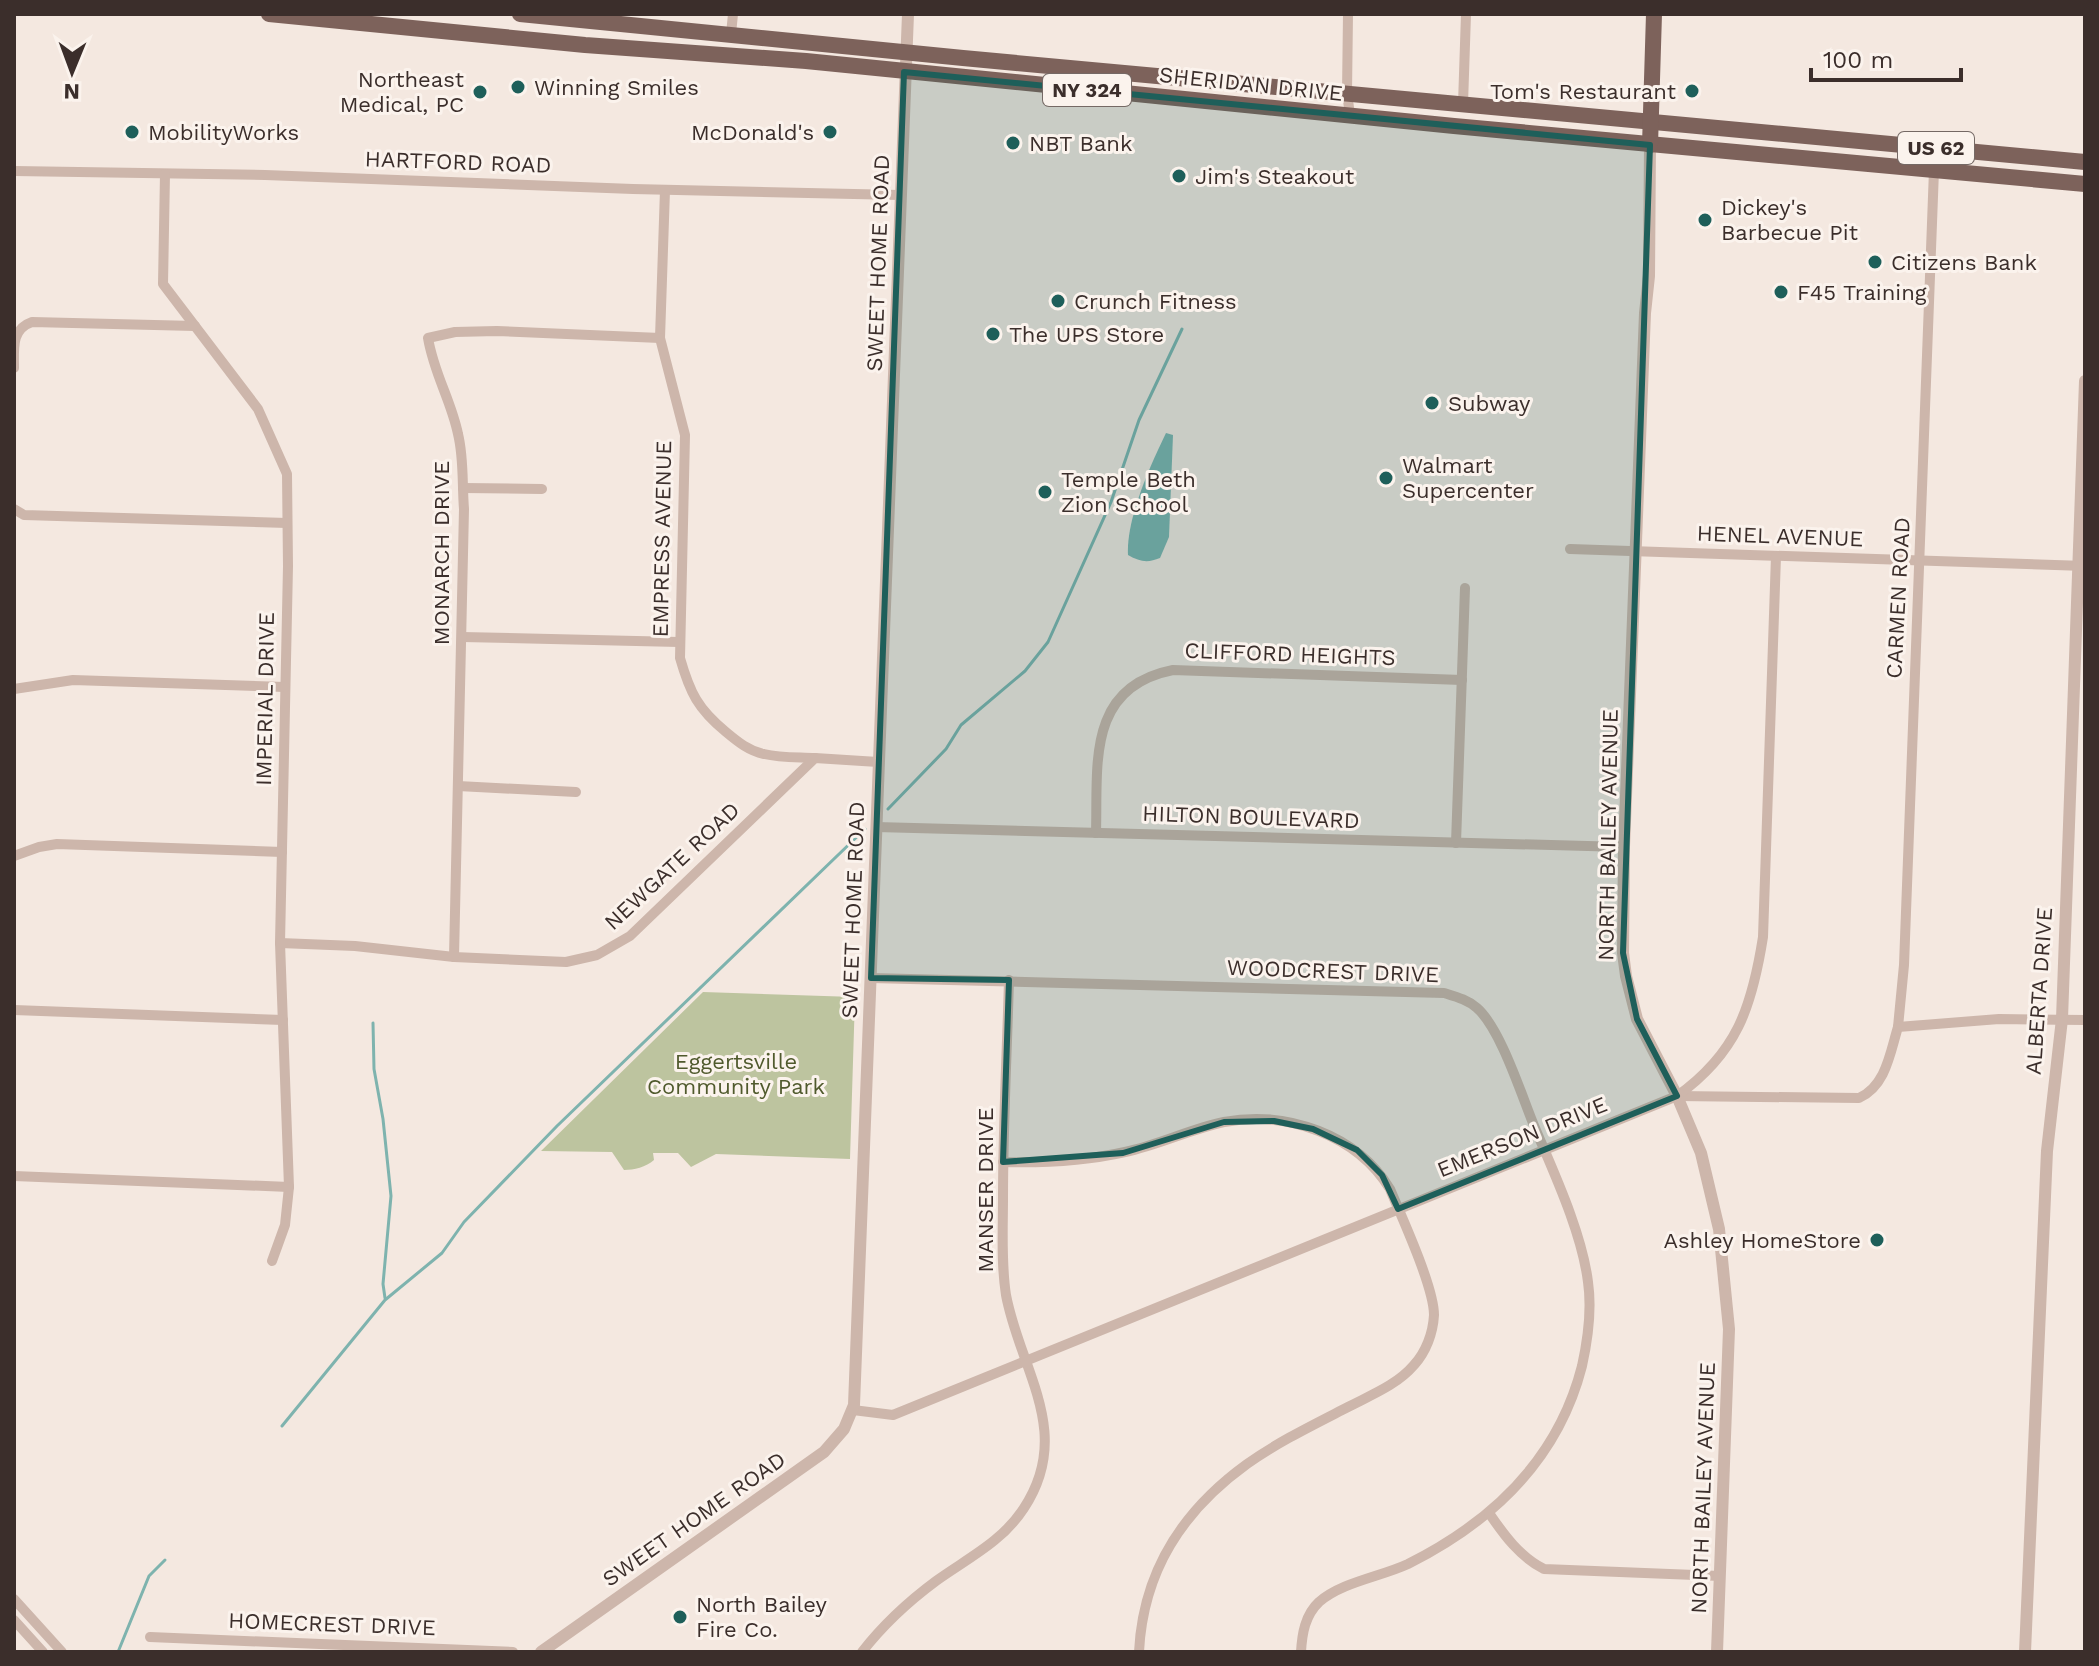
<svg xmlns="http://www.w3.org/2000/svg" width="2099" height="1666" font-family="'Work Sans',sans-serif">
  <rect width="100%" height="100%" fill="#f4e8e0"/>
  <!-- green -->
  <path fill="#bdc49f" d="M703 992 855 997 850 1159 716 1154 691 1167 678 1153H653L654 1160C646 1167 634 1170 624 1170L612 1152 541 1151Z"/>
  <!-- water -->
  <path fill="#7eb3ae" d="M1166 433 1173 435 1169 537 1160 558C1148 563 1140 562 1128 555 1126 519 1150 466 1166 433Z"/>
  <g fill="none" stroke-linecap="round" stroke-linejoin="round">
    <!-- stream -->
    <g stroke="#7eb3ae" stroke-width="3">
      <polyline points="888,809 946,749 961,725 1025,671 1048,642 1111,502 1139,420 1182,329"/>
      <polyline points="373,1023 374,1069 383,1119 391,1196 383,1284 385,1298"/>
      <polyline points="282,1426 385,1300 442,1253 464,1222 557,1126 865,829"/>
      <polyline points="118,1652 149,1576 165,1560"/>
    </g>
    <!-- minor -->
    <g stroke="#cdb6ab" stroke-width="10">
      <polyline points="1348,14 1347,93 1350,115"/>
      <polyline points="731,34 733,14"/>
      <polyline points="1463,104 1466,14"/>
      <polyline points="14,171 265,175 633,189 900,195"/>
      <polyline points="165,174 163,284 258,409 287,474 288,566 280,943 289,1187 285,1225 272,1261"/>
      <path d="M665 190 660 338 685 435 680 658C690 693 698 709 726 732 738 742 749 751 764 754 781 758 798 757 815 758"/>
      <path d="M14 368C14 349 11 329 32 322L195 326"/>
      <polyline points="463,488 542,489"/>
      <polyline points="14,509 24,515 287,523"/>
      <polyline points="1570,549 2085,566"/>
      <polyline points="462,637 679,642"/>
      <polyline points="14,689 73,680 285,687"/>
      <polyline points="458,786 576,792"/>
      <polyline points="876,827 1624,847"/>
      <path d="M1096 833C1098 765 1086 687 1173 670L1462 680"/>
      <polyline points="1456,843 1465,588"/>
      <polyline points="14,856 39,847 57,844 282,852"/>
      <polyline points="280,943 355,946 454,957 566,962 597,955 630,936 815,758 878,762"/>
      <path d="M454 957 464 509C462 484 464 458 458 434 451 400 434 374 428 338L455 332 497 331 660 338"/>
      <path d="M871 978 1444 993C1457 997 1468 1000 1477 1008 1501 1029 1522 1097 1535 1128 1554 1173 1582 1233 1588 1282 1592 1310 1588 1339 1582 1366 1558 1460 1492 1522 1408 1564 1380 1577 1342 1582 1319 1602 1305 1615 1302 1634 1301 1652"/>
      <polyline points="14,1010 283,1020"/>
      <polyline points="1898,1027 1904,965 1934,170"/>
      <path d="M1677 1096 1859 1098C1886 1086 1890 1053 1898 1027L1999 1019 2085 1020"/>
      <path d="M1003 1162C1043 1163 1085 1161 1125 1152 1159 1145 1190 1129 1224 1122 1287 1110 1357 1135 1390 1189 1402 1218 1434 1287 1434 1315 1433 1333 1426 1352 1414 1365 1397 1385 1371 1395 1348 1407 1313 1425 1278 1442 1247 1464 1182 1511 1143 1571 1139 1652"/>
      <polyline points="14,1176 289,1187"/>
      <path d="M853 1410 893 1415 1677 1096C1737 1053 1752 1007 1763 937L1776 556"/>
      <path d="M1489 1513C1504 1535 1520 1557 1544 1569L1720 1576"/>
      <polyline points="14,1599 62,1652"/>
      <polyline points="14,1620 43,1652"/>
      <polyline points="150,1637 513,1652"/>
      <path d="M862 1652C883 1625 909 1601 936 1581 968 1558 1002 1542 1024 1508 1074 1432 1020 1370 1006 1295 1001 1263 1003 1230 1003 1198 1003 1125 1007 1053 1009 980"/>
    </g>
    <!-- tertiary -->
    <g stroke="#cdb6ab" stroke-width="12">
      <polyline points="1650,145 1649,276 1645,313 1624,847 1623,953 1626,976 1637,1019 1677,1096 1701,1153 1719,1229 1729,1329 1717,1652"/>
      <polyline points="541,1652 824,1452 844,1429 854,1405 908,14"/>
      <polyline points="2025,1652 2047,1151 2062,1019 2085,381"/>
    </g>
    <!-- primary -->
    <g stroke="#7d625b" stroke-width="16">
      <polyline points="269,14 585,45 806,61 1454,126 2085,184"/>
      <polyline points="520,14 963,58 2085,162"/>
      <polyline points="1650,145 1654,14"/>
    </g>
  </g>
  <!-- marked area -->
  <path fill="#1e5f5a" fill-opacity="0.2" stroke="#1e5f5a" stroke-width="6" stroke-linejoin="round" d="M904 72 1650 145 1623 953 1637 1019 1677 1096 1398 1209 1382 1175 1357 1150 1313 1129 1274 1121 1224 1122 1123 1153 1003 1162 1009 980 871 978Z"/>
  <!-- markers -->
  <g fill="#1e5f5a" stroke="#fbf3ed" stroke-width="3">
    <circle cx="518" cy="87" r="8"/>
    <circle cx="1692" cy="91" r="8"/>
    <circle cx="480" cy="92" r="8"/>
    <circle cx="132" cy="132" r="8"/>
    <circle cx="830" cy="132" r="8"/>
    <circle cx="1013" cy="143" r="8"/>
    <circle cx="1179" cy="176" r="8"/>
    <circle cx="1705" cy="220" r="8"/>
    <circle cx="1875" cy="262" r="8"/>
    <circle cx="1781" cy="292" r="8"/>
    <circle cx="1058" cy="301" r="8"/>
    <circle cx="993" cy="334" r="8"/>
    <circle cx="1432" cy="403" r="8"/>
    <circle cx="1386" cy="478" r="8"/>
    <circle cx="1045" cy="492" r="8"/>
    <circle cx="1877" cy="1240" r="8"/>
    <circle cx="680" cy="1617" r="8"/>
  </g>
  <g text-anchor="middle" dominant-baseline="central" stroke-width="6" stroke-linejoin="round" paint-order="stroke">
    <!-- shield labels -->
    <g fill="#fbf3ed" stroke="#756965" stroke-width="2">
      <rect x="1043" y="74" width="88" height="32" rx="6"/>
      <rect x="1898" y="132" width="76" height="32" rx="6"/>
    </g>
    <g font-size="20" font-weight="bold" fill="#3b2e2b">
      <text x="1087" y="90">NY 324</text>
      <text x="1936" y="148">US 62</text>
    </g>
    <!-- poi labels -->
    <g font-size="22" fill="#3b2e2b" stroke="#fbf3ed" text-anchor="start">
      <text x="464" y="79" text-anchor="end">Northeast<tspan x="464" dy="25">Medical, PC</tspan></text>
      <text x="534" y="87">Winning Smiles</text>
      <text x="1676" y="91" text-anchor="end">Tom's Restaurant</text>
      <text x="148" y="132">MobilityWorks</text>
      <text x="814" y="132" text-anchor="end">McDonald's</text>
      <text x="1029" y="143">NBT Bank</text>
      <text x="1195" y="176">Jim's Steakout</text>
      <text x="1721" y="207">Dickey's<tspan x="1721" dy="25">Barbecue Pit</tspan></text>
      <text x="1891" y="262">Citizens Bank</text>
      <text x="1797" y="292">F45 Training</text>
      <text x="1074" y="301">Crunch Fitness</text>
      <text x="1009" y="334">The UPS Store</text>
      <text x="1448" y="403">Subway</text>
      <text x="1402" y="465">Walmart<tspan x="1402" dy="25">Supercenter</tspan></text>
      <text x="1061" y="479">Temple Beth<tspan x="1061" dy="25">Zion School</tspan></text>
      <text x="1861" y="1240" text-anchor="end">Ashley HomeStore</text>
      <text x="696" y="1604">North Bailey<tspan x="696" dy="25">Fire Co.</tspan></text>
    </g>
    <!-- street labels -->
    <g font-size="22" fill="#3b2e2b" stroke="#fbf3ed">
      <text transform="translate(1251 84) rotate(6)">SHERIDAN DRIVE</text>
      <text transform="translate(458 162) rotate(2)">HARTFORD ROAD</text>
      <text transform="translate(878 263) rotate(-88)">SWEET HOME ROAD</text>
      <text transform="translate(1780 536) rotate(2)">HENEL AVENUE</text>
      <text transform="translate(662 539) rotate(-89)">EMPRESS AVENUE</text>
      <text transform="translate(441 553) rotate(-90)">MONARCH DRIVE</text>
      <text transform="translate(1898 598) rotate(-87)">CARMEN ROAD</text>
      <text transform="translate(1290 654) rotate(2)">CLIFFORD HEIGHTS</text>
      <text transform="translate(265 699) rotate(-89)">IMPERIAL DRIVE</text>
      <text transform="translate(1251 817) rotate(2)">HILTON BOULEVARD</text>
      <text transform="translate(1608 835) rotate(-89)">NORTH BAILEY AVENUE</text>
      <text transform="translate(672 866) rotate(-43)">NEWGATE ROAD</text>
      <text transform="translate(853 910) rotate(-88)">SWEET HOME ROAD</text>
      <text transform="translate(1333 971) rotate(2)">WOODCREST DRIVE</text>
      <text transform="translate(2039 991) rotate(-86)">ALBERTA DRIVE</text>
      <text transform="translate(1522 1137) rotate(-22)">EMERSON DRIVE</text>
      <text transform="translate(985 1190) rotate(-90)">MANSER DRIVE</text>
      <text transform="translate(1703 1488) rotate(-88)">NORTH BAILEY AVENUE</text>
      <text transform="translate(694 1519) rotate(-35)">SWEET HOME ROAD</text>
      <text transform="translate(332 1624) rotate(2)">HOMECREST DRIVE</text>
    </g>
    <!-- park labels -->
    <g font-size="22" fill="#505a2d" stroke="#fbf3ed">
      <text x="736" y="1061">Eggertsville<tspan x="736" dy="25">Community Park</tspan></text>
    </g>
  </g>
  <!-- border -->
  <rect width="2099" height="1666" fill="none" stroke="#3b2e2b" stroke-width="32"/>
  <!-- north arrow -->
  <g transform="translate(72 72) rotate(181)" stroke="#fbf3ed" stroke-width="6" paint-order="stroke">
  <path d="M0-6L14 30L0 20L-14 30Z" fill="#3b2e2b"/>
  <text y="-12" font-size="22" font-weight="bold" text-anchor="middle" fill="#3b2e2b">N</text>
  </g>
  <!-- scale -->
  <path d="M1811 68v12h150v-12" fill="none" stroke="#3b2e2b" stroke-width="4"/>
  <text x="1823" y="68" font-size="24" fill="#3b2e2b" stroke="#fbf3ed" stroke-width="6" paint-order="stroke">100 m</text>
</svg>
